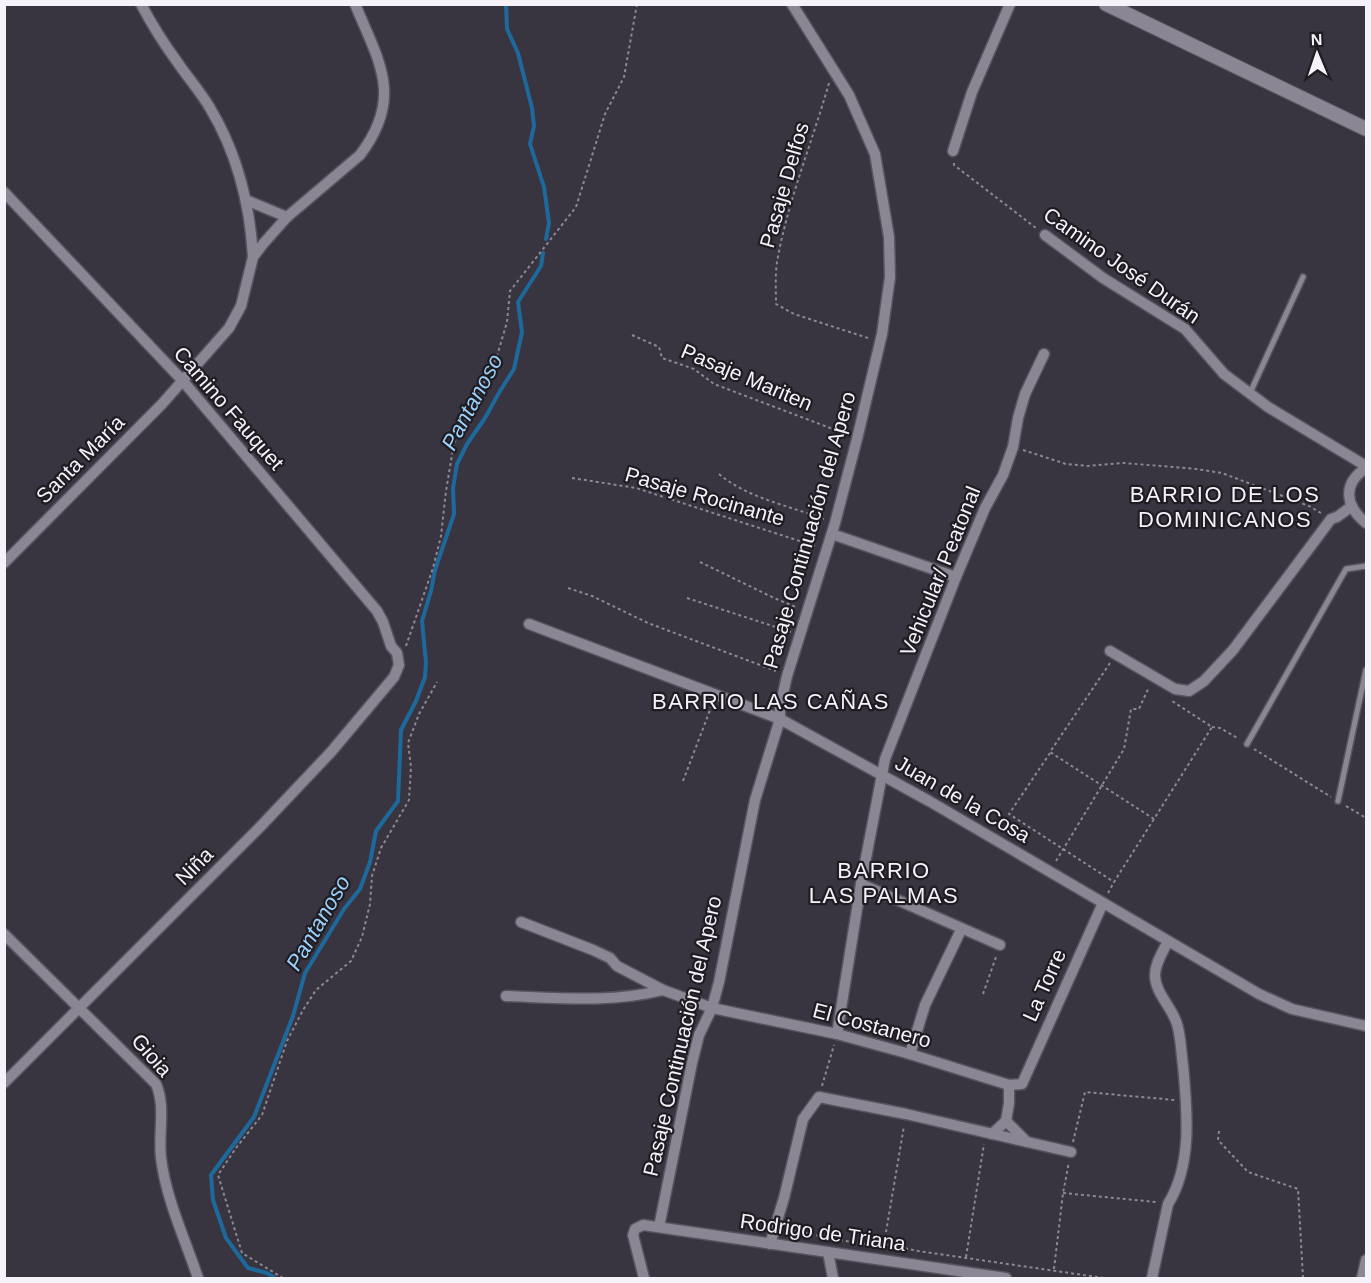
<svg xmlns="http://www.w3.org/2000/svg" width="1371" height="1283" font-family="Arial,sans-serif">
  <rect width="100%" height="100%" fill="#383440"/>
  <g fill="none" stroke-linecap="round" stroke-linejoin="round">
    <!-- stream -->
    <g stroke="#1e699c" stroke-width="4">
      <polyline points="506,4 507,29 518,53 532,108 534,126 530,144 544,187 549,223 546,239"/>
      <polyline points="275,1278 267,1273 248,1268 226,1238 213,1200 211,1175 254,1117 293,1016 305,973 344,909 360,889 370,862 376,831 398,801 401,730 416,701 425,677 426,663 422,621 431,591 435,570 454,514 453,488 457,464 467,444 485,418 500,391 514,369 522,332 518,302 541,266 543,253"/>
    </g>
    <defs>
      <g id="lane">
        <polyline points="1250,393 1303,277"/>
        <polyline points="1247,744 1346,569 1366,566"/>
        <polyline points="1338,801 1366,670"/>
      </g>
      <g id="street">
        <path d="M141 4C152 25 164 44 178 63 188 78 201 92 210 108 237 153 250 205 253 257"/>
        <polyline points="953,151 972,92 1010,4"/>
        <polyline points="4,192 182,380 377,611 383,622 391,646 397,653 399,665 394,677 331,752 260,827 4,1083"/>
        <polyline points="246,200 287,217"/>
        <polyline points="1045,235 1103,278 1185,329 1224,374 1268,407 1366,466"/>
        <path d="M1366 468C1342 484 1345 506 1366 523"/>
        <polyline points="832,534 956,577"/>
        <path d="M4 563 162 404 229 328 241 306 253 257 263 244 287 217 360 155C404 97 379 62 355 4"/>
        <polyline points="529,624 780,719 929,801 1259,994 1292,1009 1366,1026"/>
        <polyline points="1110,651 1175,689 1189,691 1204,681 1233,650 1331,519 1337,517 1352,506"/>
        <polyline points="861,884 1000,945"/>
        <polyline points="521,922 593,950 610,958 617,966 663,990 712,1008 837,1034 910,1054 1009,1085 1022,1084 1103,903"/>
        <path d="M4 934 156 1084C166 1107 158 1133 161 1158 166 1199 185 1239 198 1278"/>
        <path d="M506 996C559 998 612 1003 663 990"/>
        <polyline points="837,1034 861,884 885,759 956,577 985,508 1003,475 1013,447 1018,418 1025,394 1044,354"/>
        <polyline points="910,1054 925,1005 961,930"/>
        <polyline points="1006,1121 1027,1142"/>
        <polyline points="992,1134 1006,1121 1009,1103 1009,1085"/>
        <polyline points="659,1227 692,1063 699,1035 712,1008 719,982 755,800 780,719 780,707 787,676 835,523 857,439 882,334 890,277 889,237 875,154 849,95 792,4"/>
        <polyline points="770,1244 784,1198 803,1119 819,1097 906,1114 1071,1152"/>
        <polyline points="828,1252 833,1278"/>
        <polyline points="644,1278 633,1235 635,1229 643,1225 1006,1278"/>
        <path d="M1152 1278 1168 1204C1193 1164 1187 1109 1183 1065 1181 1052 1181 1037 1177 1024 1172 1007 1155 993 1155 975 1155 963 1163 952 1168 941"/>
        <polyline points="1362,1278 1366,1260"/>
      </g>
      <polyline id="secondary" points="1106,4 1366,129"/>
    </defs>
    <!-- lane casing -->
    <use href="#lane" stroke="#57535e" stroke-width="8"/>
    <!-- street casing -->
    <use href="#street" stroke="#57535e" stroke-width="13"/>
    <!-- secondary casing -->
    <use href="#secondary" stroke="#57535e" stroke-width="16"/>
    <!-- path -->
    <g stroke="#8d8993" stroke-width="2" stroke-dasharray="3 3" stroke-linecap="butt">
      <path d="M829 83C812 143 788 200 777 262 775 276 776 290 776 304L794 314 868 338"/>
      <polyline points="954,163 954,165 1036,228"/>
      <polyline points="632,335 659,347 662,358 694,369 714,384 846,434"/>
      <polyline points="1023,450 1066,464 1088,466 1124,463 1196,469 1222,473 1309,506 1321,513"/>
      <path d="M719 474C747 498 790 506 824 519"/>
      <polyline points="572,478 636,488 815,546"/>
      <polyline points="700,562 774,598 796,607"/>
      <polyline points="568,588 592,596 648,623 776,671"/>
      <polyline points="687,598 791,632"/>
      <polyline points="406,646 433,568 441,536 446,491 454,443 497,356 507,322 510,291 576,207 605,114 624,77 637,4"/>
      <polyline points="1110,663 1050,752 1154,819 1212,727 1172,701"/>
      <polyline points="1212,727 1220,728 1239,739"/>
      <polyline points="1254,749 1331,797"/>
      <polyline points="1050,753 1009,814 1114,882 1154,819"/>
      <polyline points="683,781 712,705"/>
      <polyline points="1346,806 1366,818"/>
      <polyline points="1056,861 1124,749 1131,709 1139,709 1149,687"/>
      <polyline points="1108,893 1114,882"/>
      <polyline points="983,994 996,957"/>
      <polyline points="822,1086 834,1045"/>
      <polyline points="1219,1131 1218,1140 1248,1172 1298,1189 1303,1278"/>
      <polyline points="1073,1142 1085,1092 1175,1100"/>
      <polyline points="1063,1193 1156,1202"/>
      <polyline points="787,1229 839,1240 871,1245 884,1244 918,1251 1104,1278"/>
      <polyline points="884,1244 904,1126"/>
      <polyline points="966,1257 984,1144"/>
      <polyline points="1054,1269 1063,1193 1069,1162"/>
      <polyline points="283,1278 242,1253 218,1175 236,1148 262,1115 287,1041 303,1010 316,990 351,961 362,937 370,904 372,876 381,848 409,800 411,767 408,743 419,714 437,682"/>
    </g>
    <!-- lane -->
    <use href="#lane" stroke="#8b8694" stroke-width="5"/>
    <!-- street -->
    <use href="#street" stroke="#8b8694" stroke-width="10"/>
    <!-- secondary -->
    <use href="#secondary" stroke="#8b8694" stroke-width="14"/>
  </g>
  <g text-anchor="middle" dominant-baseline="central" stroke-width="4.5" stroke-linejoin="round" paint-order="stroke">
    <!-- street labels -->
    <g font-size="21" fill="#f5f2fa" stroke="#1f1c22">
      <text transform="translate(784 185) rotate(-74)">Pasaje Delfos</text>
      <text transform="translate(1122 265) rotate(35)">Camino José Durán</text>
      <text transform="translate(747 377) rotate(23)">Pasaje Mariten</text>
      <text transform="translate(229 408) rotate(49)">Camino Fauquet</text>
      <text transform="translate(80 459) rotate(-45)">Santa María</text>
      <text transform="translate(705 496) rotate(16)">Pasaje Rocinante</text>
      <text transform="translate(809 530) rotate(-74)">Pasaje Continuación del Apero</text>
      <text transform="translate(940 571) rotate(-68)">Vehicular/ Peatonal</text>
      <text transform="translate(963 799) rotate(30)">Juan de la Cosa</text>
      <text transform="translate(194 866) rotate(-45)">Niña</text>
      <text transform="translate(1044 985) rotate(-66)">La Torre</text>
      <text transform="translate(872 1025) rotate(15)">El Costanero</text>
      <text transform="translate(682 1036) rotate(-77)">Pasaje Continuación del Apero</text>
      <text transform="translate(152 1055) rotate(49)">Gioia</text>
      <text transform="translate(823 1232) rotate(8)">Rodrigo de Triana</text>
    </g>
    <!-- water labels -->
    <g font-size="22" font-style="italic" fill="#9ad0fb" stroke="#1f1c22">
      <text transform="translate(472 402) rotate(-62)">Pantanoso</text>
      <text transform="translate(318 923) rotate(-60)">Pantanoso</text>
    </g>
    <!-- neighbourhood labels -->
    <g font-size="22" letter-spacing="1.5" fill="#f5f2fa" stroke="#1f1c22">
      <text x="1225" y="494">BARRIO DE LOS<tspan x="1225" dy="25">DOMINICANOS</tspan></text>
      <text x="771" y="701">BARRIO LAS CAÑAS</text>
      <text x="884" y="870">BARRIO<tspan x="884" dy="25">LAS PALMAS</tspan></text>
    </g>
  </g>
  <!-- border -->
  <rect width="1371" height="1283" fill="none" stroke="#f5f2fa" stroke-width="12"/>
  <!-- north arrow -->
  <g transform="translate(1317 54) rotate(358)" stroke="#1f1c22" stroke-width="4.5" paint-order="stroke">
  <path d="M0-4.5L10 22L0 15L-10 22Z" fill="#f5f2fa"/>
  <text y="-9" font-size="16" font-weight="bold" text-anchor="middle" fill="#f5f2fa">N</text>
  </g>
</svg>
